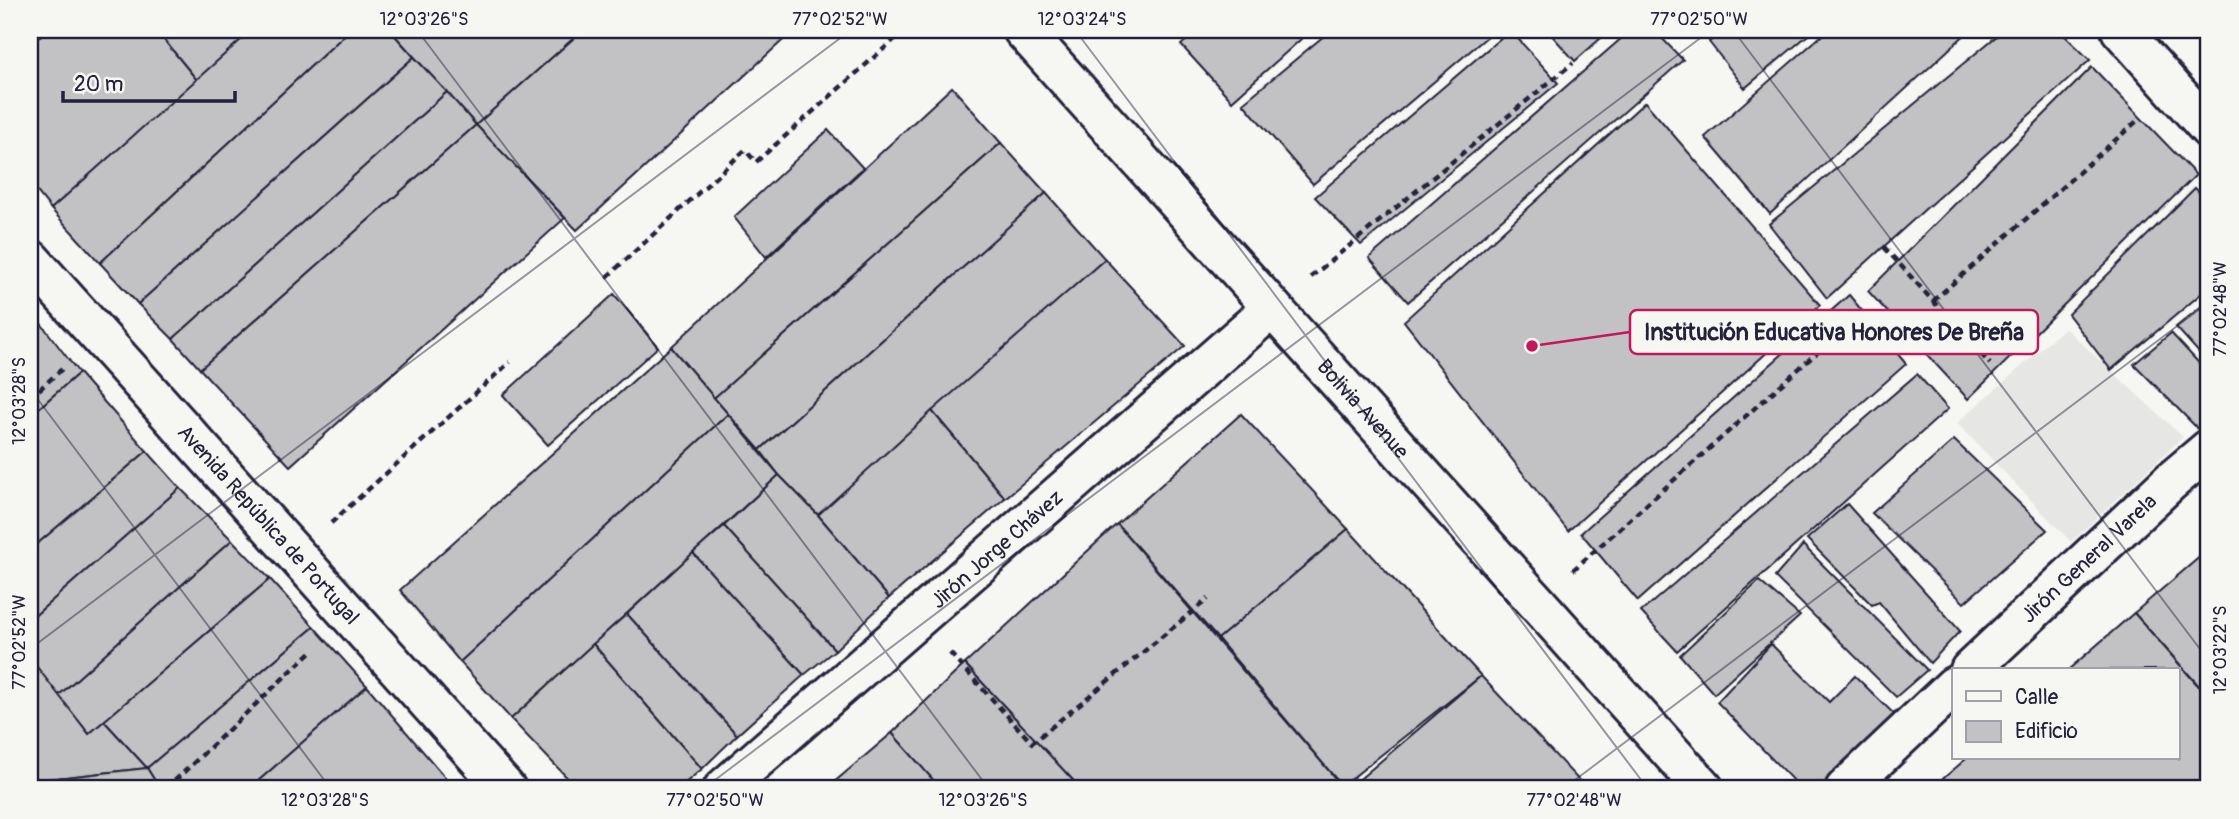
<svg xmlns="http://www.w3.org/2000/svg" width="2239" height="819" font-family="Pangolin,sans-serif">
  <rect width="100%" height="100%" fill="#f6f6f2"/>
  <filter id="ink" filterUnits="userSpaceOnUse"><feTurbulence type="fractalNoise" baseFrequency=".0143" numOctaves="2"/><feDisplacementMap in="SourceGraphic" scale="14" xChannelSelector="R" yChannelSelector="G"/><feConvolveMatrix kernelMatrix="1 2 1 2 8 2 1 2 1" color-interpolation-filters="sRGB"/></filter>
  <g filter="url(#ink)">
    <!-- built -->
    <polygon fill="#e6e6e4" points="2065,328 2183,437 2071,542 1957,423"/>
    <!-- building -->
    <g fill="#c2c2c4" stroke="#22223b" stroke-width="2">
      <polygon points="47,30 156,30 197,80 51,209 30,183 30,45"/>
      <polygon points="156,30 252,30 197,80"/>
      <polygon points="252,30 350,30 100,263 51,209"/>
      <polygon points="350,30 390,30 414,57 138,304 100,263"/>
      <polygon points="390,30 428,31 583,30 476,125"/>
      <polygon points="583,30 794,30 577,230 476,125"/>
      <polygon points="1198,30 1311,30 1232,101 1181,45"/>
      <polygon points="1331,30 1495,30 1313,184 1243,103"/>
      <polygon points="1510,30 1558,83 1361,245 1315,197"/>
      <polygon points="1547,30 1610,30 1575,61"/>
      <polygon points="1631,30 1654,30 1683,60 1408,302 1369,258"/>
      <polygon points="1723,30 1814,30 1745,88 1709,42"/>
      <polygon points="1828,30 1970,30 1770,214 1705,137"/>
      <polygon points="2004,30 2059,30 2090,60 1827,298 1769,224"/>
      <polygon points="414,57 447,92 173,339 138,304"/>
      <polygon points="2092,67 2196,175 1968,399 1868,291"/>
      <polygon points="952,87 1001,143 714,398 671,347"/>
      <polygon points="447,92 476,125 200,369 173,339"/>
      <polygon points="1645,102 1820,305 1568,531 1404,321"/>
      <polygon points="476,125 565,218 290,466 200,369"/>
      <polygon points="828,130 863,168 766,257 734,217"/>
      <polygon points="1001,143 1046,193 760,450 714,398"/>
      <polygon points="2195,188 2209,202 2209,287 2111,370 2068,314"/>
      <polygon points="1046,193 1105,259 818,515 779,475 760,450"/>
      <polygon points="1105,259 1185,346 1005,498 932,411"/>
      <polygon points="614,294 658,347 548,445 503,395"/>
      <polygon points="1849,295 1906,364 1638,601 1581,533"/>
      <polygon points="2209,300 2209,364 2176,327"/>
      <polygon points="33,313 79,373 30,416 30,316"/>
      <polygon points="2171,333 2209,374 2209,421 2199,430 2134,364"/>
      <polygon points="671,347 728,414 460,662 400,590"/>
      <polygon points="79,373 147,451 30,550 30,416"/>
      <polygon points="1917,374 1948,409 1677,651 1641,612"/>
      <polygon points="932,411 1005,498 889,598 818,515"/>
      <polygon points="728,414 779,475 511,719 460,662"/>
      <polygon points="1241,414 1348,529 1218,639 1117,524"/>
      <polygon points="1954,440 2047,530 1964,603 1872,513"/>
      <polygon points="147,451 180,488 30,620 30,550"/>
      <polygon points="779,475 818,515 889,598 835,650 724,526"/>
      <polygon points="180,488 232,540 58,696 30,658 30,620"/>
      <polygon points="1847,504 1960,631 1930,663 1879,602 1872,605 1807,539"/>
      <polygon points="1117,524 1342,786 1339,789 1081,789 965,664"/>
      <polygon points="724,526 835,650 804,675 693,553"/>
      <polygon points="1348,529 1481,676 1342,786 1218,639"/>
      <polygon points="232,540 270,579 89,734 58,696"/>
      <polygon points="1803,545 1927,670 1896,697 1775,577"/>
      <polygon points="2209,549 2209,697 2134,613"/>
      <polygon points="693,553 804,675 737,735 627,614"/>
      <polygon points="270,579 314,627 147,768 104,721"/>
      <polygon points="1759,581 1800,616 1714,694 1680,655"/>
      <polygon points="2134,613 2209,698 2209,789 1931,789 1967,758 2178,758 2178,670 2068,670"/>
      <polygon points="627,614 737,735 702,769 593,644"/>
      <polygon points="314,627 367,686 249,789 160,789 147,768"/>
      <polygon points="593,644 702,769 678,789 578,789 511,719"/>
      <polygon points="1771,644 1829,702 1855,676 1896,716 1824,789 1801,789 1717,702"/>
      <polygon points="30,658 89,734 104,721 147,768 30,781"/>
      <polygon points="965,664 1081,789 941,789 892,733"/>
      <polygon points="1481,676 1587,789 1348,789"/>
      <polygon points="367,686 455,789 249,789"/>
      <polygon points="892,733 941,789 826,789"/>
      <polygon points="147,768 160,789 30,789 30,781"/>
    </g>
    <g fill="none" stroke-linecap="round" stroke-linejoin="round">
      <defs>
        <g id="street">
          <polyline points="2121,30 2209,129"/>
          <path id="s1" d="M30 259 506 789"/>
          <path id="s2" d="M1970 670 2170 482 2209 449"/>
          <path id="s3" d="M723 789 1272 308"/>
          <polyline points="1845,789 1954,686"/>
        </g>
        <g id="secondary">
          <path id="s4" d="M1023 30 1704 789"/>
        </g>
      </defs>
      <!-- street casing -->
      <use href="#street" stroke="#22223b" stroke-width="44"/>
      <!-- secondary casing -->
      <use href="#secondary" stroke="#22223b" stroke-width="44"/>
      <!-- path -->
      <g stroke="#22223b" stroke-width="4.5" stroke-dasharray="7 5" stroke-linecap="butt">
        <polyline points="1884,247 1990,364"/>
        <polyline points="607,277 745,150 756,162 905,30"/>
        <polyline points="1311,277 1573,63"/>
        <polyline points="1933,301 2137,121"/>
        <polyline points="30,398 63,368"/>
        <polyline points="331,523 510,362"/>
        <polyline points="1573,570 1839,333"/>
        <polyline points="950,653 1032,743 1208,599"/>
        <polyline points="166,789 313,650"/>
      </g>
      <!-- street -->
      <use href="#street" stroke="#f6f6f2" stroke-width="38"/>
      <!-- secondary -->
      <use href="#secondary" stroke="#f6f6f2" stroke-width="38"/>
    </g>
  </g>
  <!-- ticks -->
  <path fill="none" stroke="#22223b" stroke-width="2" stroke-opacity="0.45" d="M417 30 989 789M1075 30 1648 789M1733 30 2209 661M30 389 331 789M30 649 851 30M703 789 1711 30M1563 789 2209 302"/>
  <g text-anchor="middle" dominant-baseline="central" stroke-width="5" stroke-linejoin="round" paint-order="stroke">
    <!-- street labels -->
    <g font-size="21" fill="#22223b" stroke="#f6f6f2">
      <text stroke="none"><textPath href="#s4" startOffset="509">Bolivia Avenue</textPath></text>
      <text stroke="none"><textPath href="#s1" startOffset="357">Avenida República de Portugal</textPath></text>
      <text stroke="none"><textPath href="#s3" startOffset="364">Jirón Jorge Chávez</textPath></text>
      <text stroke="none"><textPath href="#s2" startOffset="163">Jirón General Varela</textPath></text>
    </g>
  </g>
  <!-- callouts -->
  <path fill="none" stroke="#c2185b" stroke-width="2.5" d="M1532 346L1630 332"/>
  <circle fill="#c2185b" stroke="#f6f6f2" stroke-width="2.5" cx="1532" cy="346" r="7"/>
  <rect fill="#f6f6f2" stroke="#c2185b" stroke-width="2.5" x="1630" y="310" width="408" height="44" rx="7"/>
  <g font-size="23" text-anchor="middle" font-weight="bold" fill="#22223b">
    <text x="1834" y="340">Institución Educativa Honores De Breña</text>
  </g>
  <!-- margin -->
  <rect width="2239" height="819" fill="none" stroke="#f6f6f2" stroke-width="77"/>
  <!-- legend -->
  <rect x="1952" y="668" width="228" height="91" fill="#f6f6f2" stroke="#a1a1a9" stroke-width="2"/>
  <rect x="1966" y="691" width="35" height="10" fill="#f6f6f2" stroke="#a1a1a9" stroke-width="2"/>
  <text x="2015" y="704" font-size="21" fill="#22223b">Calle</text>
  <rect x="1966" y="721" width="35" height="21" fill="#c2c2c4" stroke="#a1a1a9" stroke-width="2"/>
  <text x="2015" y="738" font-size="21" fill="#22223b">Edificio</text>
  <!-- scale -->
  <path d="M63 91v10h172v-10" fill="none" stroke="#22223b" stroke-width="3.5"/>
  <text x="74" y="91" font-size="21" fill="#22223b" stroke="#f6f6f2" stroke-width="5" paint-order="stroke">20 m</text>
  <rect x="38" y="38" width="2162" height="742" fill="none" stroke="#22223b" stroke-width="2.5"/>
  <g font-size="18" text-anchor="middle" fill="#22223b">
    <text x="424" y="25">12°03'26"S</text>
    <text x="840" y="25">77°02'52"W</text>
    <text x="1082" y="25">12°03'24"S</text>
    <text x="1699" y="25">77°02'50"W</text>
    <text transform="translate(2220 309) rotate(-90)" y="6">77°02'48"W</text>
    <text transform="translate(19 401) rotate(-90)" y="6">12°03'28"S</text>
    <text transform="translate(19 642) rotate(-90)" y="6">77°02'52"W</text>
    <text transform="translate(2220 650) rotate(-90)" y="6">12°03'22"S</text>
    <text x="325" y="806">12°03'28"S</text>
    <text x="715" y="806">77°02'50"W</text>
    <text x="983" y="806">12°03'26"S</text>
    <text x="1574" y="806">77°02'48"W</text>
  </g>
</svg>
